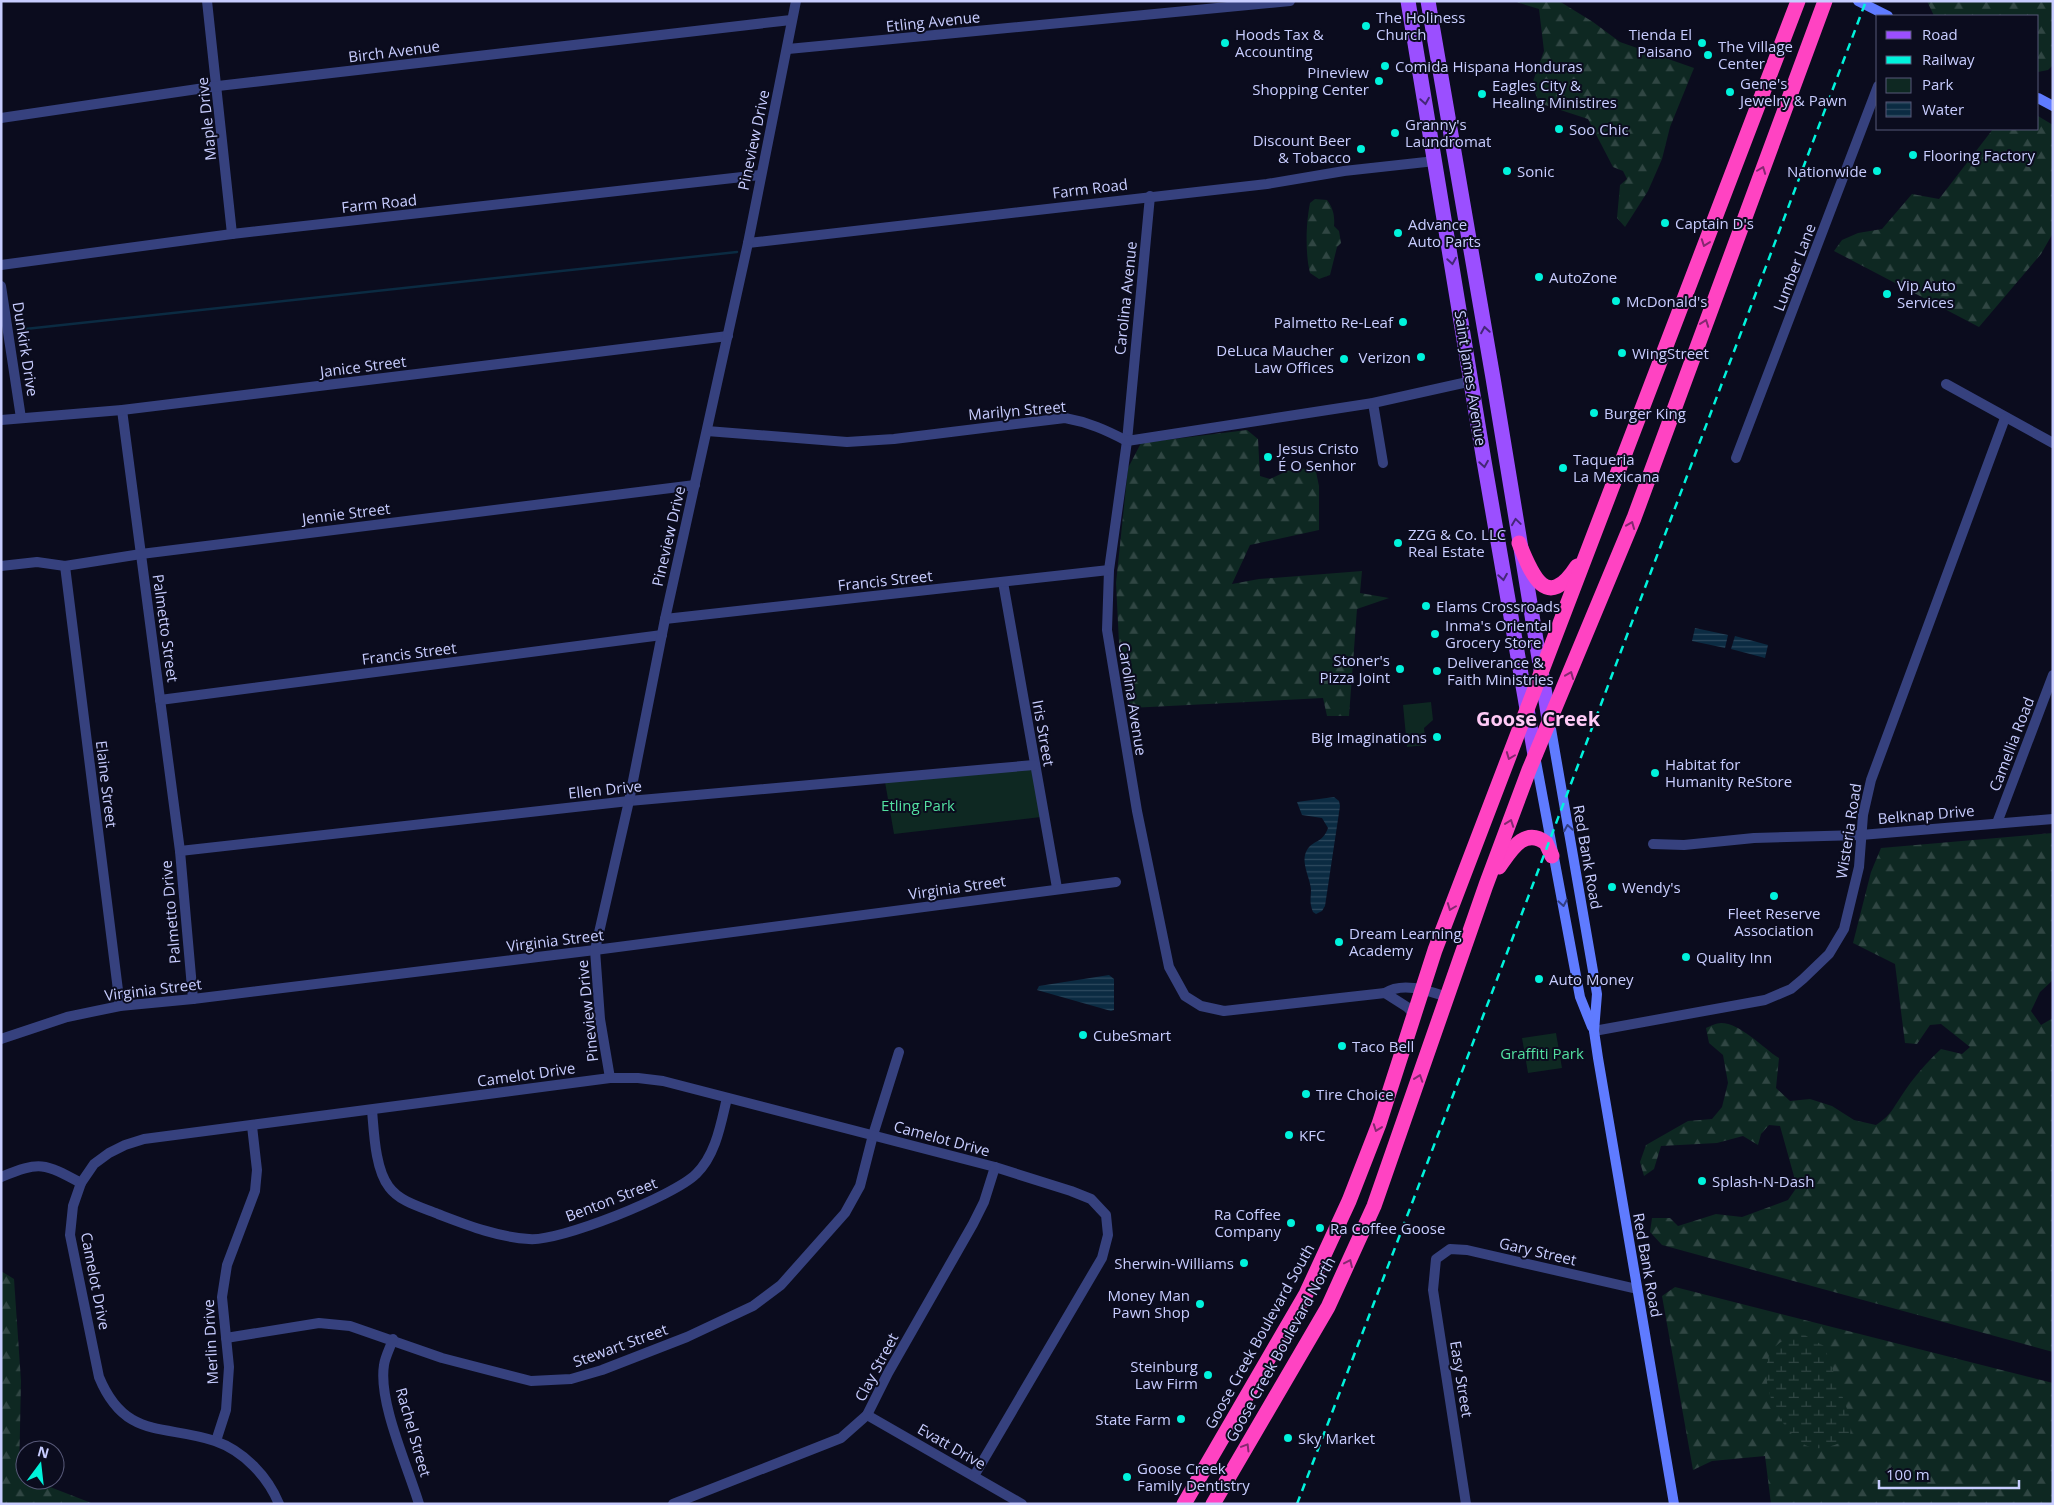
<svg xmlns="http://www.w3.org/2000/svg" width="2054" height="1505" font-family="'Open Sans',sans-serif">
  <defs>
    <pattern id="forest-firs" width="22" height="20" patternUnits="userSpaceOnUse" patternTransform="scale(1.25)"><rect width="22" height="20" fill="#0e2822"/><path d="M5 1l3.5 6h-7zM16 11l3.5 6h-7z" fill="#304643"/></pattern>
    <pattern id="wetland-marsh" width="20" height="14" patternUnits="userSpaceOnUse" patternTransform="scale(1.25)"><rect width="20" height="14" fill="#0e2822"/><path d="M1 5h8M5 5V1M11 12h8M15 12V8" fill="none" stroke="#304643"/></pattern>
    <pattern id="water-rules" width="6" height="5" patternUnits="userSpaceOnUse" patternTransform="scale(1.25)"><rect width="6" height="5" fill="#0b2b42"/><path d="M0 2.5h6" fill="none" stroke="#2d495e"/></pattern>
  </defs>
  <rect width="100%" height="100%" fill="#0b0c1e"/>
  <!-- green -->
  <g fill="#0e2822">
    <polygon points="1431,702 1433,720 1424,728 1426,745 1407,747 1403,705"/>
    <polygon points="1028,769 1032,771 1041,817 894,834 885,782"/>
    <polygon points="1556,1033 1562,1068 1528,1073 1522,1038"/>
  </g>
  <!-- forest -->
  <g fill="url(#forest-firs)">
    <polygon points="1513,1 1559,1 1593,22 1620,42 1694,68 1670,127 1662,159 1648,191 1625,227 1617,218 1620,185 1627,179 1623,171 1613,167 1588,119 1539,103 1532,84 1544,51 1539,9"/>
    <polygon points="1927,1 2053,1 2053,65 2048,70 2038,72 2038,16 1934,16"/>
    <polygon points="2038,116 2053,125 2053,233 2041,254 1979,327 1834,251 1842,240 1858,233 1882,229 1912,194 1939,199 1993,129 2038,129"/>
    <path d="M1315 199 1327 200C1333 208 1335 216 1334 226L1339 231 1341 243 1337 247 1330 275 1319 279 1310 273C1305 253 1306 223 1310 203Z"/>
    <polygon points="1247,430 1258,439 1260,476 1270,479 1287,471 1315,467 1319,486 1319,530 1250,545 1232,584 1259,579 1362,571 1360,593 1389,598 1357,609 1349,716 1327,716 1323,698 1130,708 1119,643 1116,583 1128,468 1141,443"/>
    <path d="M2053 833V980L2040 992 2031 1011 2041 1025 2053 1018V1352L1662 1245 1650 1232 1652 1218H1670L1678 1226 1716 1214 1742 1217 1788 1200 1797 1187 1780 1126 1769 1125 1761 1134 1758 1145 1743 1136 1717 1143 1661 1146 1654 1169 1644 1176 1640 1162 1646 1145 1688 1121 1712 1119 1722 1107 1728 1083 1723 1055 1709 1043 1706 1028C1710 1026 1717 1023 1721 1023 1740 1023 1763 1048 1779 1058L1776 1088 1790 1101 1810 1099 1832 1106 1854 1120 1876 1125C1891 1115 1892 1110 1902 1095 1913 1078 1926 1063 1941 1049L1962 1054 1970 1047 1941 1024 1930 1025 1917 1044 1905 1043 1895 964 1853 943 1871 872 1881 848Z"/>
    <polygon points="1,1271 14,1279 21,1381 19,1475 25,1477 25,1480 32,1480 94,1504 1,1504"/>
    <polygon points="1675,1287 2053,1383 2053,1504 1771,1504 1765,1456 1712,1461 1693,1470 1662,1296"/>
  </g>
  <!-- wetland -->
  <path fill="url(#wetland-marsh)" d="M1801 1333 1824 1346 1851 1420 1850 1438C1839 1444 1822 1451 1810 1447 1781 1437 1753 1375 1773 1349 1782 1338 1792 1339 1801 1333Z"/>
  <!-- water -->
  <g fill="url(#water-rules)">
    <polygon points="1695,628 1728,635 1725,648 1692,641"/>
    <polygon points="1735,636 1768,645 1765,658 1731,649"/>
    <path d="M1334 797 1339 801 1340 806 1325 906 1322 911 1316 914 1313 912C1309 902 1311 899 1311 889 1310 878 1300 861 1307 850 1313 840 1323 843 1328 828L1322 818 1302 815 1297 802Z"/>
    <polygon points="1109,975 1114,979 1114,1010 1111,1011 1037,990 1039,986"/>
  </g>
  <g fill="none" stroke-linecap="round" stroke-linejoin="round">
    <!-- stream -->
    <polyline stroke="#0b2b42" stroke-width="2.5" points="16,330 737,252"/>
    <!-- street -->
    <g stroke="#36417e" stroke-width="10">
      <polyline points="207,1 232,234"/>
      <polyline points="788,49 1290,1"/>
      <polyline points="1,118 218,86 791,20"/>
      <path d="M1150 196 1127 441 1109 570 1107 630 1137 811 1169 967 1185 996 1201 1006 1224 1011 1385 993C1403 981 1429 991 1447 997"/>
      <polyline points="748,243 1267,184 1344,171 1426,162 1435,159"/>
      <polyline points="1,265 232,234 760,175"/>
      <polyline points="1,286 21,418"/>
      <polyline points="1946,384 2053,443"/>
      <polyline points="1373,403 1383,463"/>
      <polyline points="122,410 180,851 193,999"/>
      <polyline points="1,420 122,410 728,336"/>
      <path d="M707 431 847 442 894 439 1065 418C1088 422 1106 430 1127 441L1373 403 1472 381"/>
      <polyline points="1736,458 1878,86"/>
      <polyline points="1,566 37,562 65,566 141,554 695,485"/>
      <polyline points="65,566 120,1006"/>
      <polyline points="1003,582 1057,888"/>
      <polyline points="665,619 1109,570"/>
      <polyline points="160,700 662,635"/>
      <polyline points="1997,823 2053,675"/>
      <polyline points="1653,844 1684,845 1754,838 1861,835 2053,819"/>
      <polyline points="180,851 629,801 1034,765"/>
      <polyline points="1385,993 1407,1007 1414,1014"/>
      <polyline points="1594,1031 1765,1000 1791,989 1803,979 1829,954 1844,929 1859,867 1863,815 1871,780 2005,418"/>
      <polyline points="1,1039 67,1017 120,1006 193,999 595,950 1116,882"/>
      <polyline points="610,1078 600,1019 595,950 629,801 665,619 748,243 796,1"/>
      <path d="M372 1110C374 1132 375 1169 389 1187 400 1202 421 1207 438 1214 467 1225 497 1237 529 1239 559 1242 674 1196 696 1174 716 1155 721 1123 727 1098"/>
      <path d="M1 1177C40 1161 44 1163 81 1183"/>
      <polyline points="226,1338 319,1323 350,1326 442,1358 531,1381 571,1379 602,1370 687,1337 753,1306 781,1285 845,1213 860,1186 873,1135 899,1052"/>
      <path d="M393 1339C390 1348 385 1357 384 1365 378 1402 408 1467 419 1504"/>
      <polyline points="867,1415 1022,1504"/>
      <polyline points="216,1441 226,1410 229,1367 222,1297 227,1265 255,1191 257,1170 252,1126"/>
      <path d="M279 1504C268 1477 244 1451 215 1441 164 1424 125 1440 99 1377L70 1235 73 1206 81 1183 94 1164 109 1153 125 1145 144 1139 610 1078H638L663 1081 995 1167 1071 1191 1091 1199 1106 1215 1108 1235 1102 1258 974 1476"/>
      <polyline points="673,1504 841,1438 867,1415 888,1373 973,1224 984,1202 995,1167"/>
      <polyline points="1466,1504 1433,1290 1436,1259 1450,1249 1467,1250 1637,1289"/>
    </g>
    <!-- secondary -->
    <g stroke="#5f7bff" stroke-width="10">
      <polyline points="1858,1 1888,16"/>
      <polyline points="2038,98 2053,106"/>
      <polyline points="1550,723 1597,994 1594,1031 1598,1058 1674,1504"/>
      <polyline points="1535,756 1580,997 1592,1027"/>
    </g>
    <!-- primary -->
    <g stroke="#9b4fff" stroke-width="15">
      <polyline points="1408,1 1484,461 1535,755"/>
      <polyline points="1428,1 1493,378 1549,719"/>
    </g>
    <!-- highway -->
    <g stroke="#ff43c2" stroke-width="15">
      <path d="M1519 543C1532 576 1547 612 1577 566"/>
      <path d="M1499 867C1510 852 1524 826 1546 843L1552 856"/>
      <polyline points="1184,1504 1306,1294 1349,1201 1379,1124 1435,950 1798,1"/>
      <polyline points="1213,1504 1328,1307 1374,1206 1486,885 1529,770 1634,518 1825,1"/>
    </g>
    <!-- rail -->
    <path stroke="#00f3dc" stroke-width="2.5" stroke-dasharray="8 6" stroke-linecap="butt" d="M1297 1504C1489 1004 1677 502 1866 1"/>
  </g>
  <!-- one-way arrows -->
  <defs><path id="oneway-chevron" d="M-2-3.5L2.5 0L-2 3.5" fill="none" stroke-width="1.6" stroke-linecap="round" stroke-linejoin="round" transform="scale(1.25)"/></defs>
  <g stroke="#452778">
    <use href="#oneway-chevron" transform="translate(1425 101) rotate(81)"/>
    <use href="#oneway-chevron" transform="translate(1452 261) rotate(81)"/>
    <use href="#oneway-chevron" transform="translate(1485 330) rotate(-99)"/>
    <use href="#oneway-chevron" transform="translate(1484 464) rotate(81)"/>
    <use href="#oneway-chevron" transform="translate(1516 522) rotate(-98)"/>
    <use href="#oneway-chevron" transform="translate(1503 577) rotate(81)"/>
  </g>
  <g stroke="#852870">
    <use href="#oneway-chevron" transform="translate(1762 170) rotate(-69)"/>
    <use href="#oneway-chevron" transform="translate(1705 243) rotate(110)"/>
    <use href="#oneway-chevron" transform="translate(1705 323) rotate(-70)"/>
    <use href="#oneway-chevron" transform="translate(1631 525) rotate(-68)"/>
    <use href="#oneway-chevron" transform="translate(1570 675) rotate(-68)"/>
    <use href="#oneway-chevron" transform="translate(1510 756) rotate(111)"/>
    <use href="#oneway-chevron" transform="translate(1510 823) rotate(-70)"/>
    <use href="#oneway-chevron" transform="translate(1451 907) rotate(111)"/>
    <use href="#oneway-chevron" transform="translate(1419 1078) rotate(-71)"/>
    <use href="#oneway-chevron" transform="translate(1377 1128) rotate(110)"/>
    <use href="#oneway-chevron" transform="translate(1349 1263) rotate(-65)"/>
    <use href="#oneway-chevron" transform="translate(1246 1447) rotate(-59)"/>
  </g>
  <g stroke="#313e83">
    <use href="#oneway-chevron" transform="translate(1568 828) rotate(-100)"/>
    <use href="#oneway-chevron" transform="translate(1563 903) rotate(80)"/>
  </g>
  <!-- markers -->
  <g fill="#00f3dc" stroke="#0b0c1e" stroke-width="2">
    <circle cx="1366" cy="26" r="5"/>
    <circle cx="1225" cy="43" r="5"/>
    <circle cx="1702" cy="43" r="5"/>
    <circle cx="1708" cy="55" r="5"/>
    <circle cx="1385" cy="66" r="5"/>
    <circle cx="1379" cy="81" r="5"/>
    <circle cx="1730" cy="92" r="5"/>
    <circle cx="1482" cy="94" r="5"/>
    <circle cx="1559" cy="129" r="5"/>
    <circle cx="1395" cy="133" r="5"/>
    <circle cx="1361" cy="149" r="5"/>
    <circle cx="1913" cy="155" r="5"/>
    <circle cx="1507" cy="171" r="5"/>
    <circle cx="1877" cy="171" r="5"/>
    <circle cx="1665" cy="223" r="5"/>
    <circle cx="1398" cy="233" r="5"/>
    <circle cx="1539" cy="277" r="5"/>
    <circle cx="1887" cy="294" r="5"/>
    <circle cx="1616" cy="301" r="5"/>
    <circle cx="1403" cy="322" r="5"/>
    <circle cx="1622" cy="353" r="5"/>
    <circle cx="1421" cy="357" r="5"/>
    <circle cx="1344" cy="359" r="5"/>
    <circle cx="1594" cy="413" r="5"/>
    <circle cx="1268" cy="457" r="5"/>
    <circle cx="1563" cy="468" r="5"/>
    <circle cx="1398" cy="543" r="5"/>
    <circle cx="1426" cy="606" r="5"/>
    <circle cx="1435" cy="634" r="5"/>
    <circle cx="1400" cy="669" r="5"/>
    <circle cx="1437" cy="671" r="5"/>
    <circle cx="1437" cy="737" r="5"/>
    <circle cx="1655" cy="773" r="5"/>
    <circle cx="1612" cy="887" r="5"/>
    <circle cx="1774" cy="896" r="5"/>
    <circle cx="1339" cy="942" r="5"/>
    <circle cx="1686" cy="957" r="5"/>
    <circle cx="1539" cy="979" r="5"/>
    <circle cx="1083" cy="1035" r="5"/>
    <circle cx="1342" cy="1046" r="5"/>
    <circle cx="1306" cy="1094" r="5"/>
    <circle cx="1289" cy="1135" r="5"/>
    <circle cx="1702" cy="1181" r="5"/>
    <circle cx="1291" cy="1223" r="5"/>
    <circle cx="1320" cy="1228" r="5"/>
    <circle cx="1244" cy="1263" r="5"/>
    <circle cx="1200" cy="1304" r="5"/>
    <circle cx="1208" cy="1375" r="5"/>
    <circle cx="1181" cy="1419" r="5"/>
    <circle cx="1288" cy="1438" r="5"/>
    <circle cx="1127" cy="1477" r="5"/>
  </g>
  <g text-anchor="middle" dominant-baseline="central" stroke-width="4" stroke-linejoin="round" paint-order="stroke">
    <!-- poi labels -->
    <g font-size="15" fill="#c8cdff" stroke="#0b0c1e" text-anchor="start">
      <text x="1376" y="17">The Holiness<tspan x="1376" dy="17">Church</tspan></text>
      <text x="1235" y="34">Hoods Tax &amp;<tspan x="1235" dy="17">Accounting</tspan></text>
      <text x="1692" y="34" text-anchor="end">Tienda El<tspan x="1692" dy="17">Paisano</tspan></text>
      <text x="1718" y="46">The Village<tspan x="1718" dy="17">Center</tspan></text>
      <text x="1395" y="66">Comida Hispana Honduras</text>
      <text x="1369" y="72" text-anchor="end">Pineview<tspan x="1369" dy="17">Shopping Center</tspan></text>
      <text x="1740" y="83">Gene's<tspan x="1740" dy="17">Jewelry &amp; Pawn</tspan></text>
      <text x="1492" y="85">Eagles City &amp;<tspan x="1492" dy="17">Healing Ministires</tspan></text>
      <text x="1405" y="124">Granny's<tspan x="1405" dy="17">Laundromat</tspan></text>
      <text x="1569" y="129">Soo Chic</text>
      <text x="1351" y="140" text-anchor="end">Discount Beer<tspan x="1351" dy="17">&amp; Tobacco</tspan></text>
      <text x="1923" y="155">Flooring Factory</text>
      <text x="1517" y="171">Sonic</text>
      <text x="1867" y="171" text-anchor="end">Nationwide</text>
      <text x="1675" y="223">Captain D's</text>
      <text x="1408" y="224">Advance<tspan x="1408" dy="17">Auto Parts</tspan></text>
      <text x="1549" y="277">AutoZone</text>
      <text x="1897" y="285">Vip Auto<tspan x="1897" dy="17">Services</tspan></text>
      <text x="1626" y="301">McDonald's</text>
      <text x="1393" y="322" text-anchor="end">Palmetto Re-Leaf</text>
      <text x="1334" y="350" text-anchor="end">DeLuca Maucher<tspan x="1334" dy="17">Law Offices</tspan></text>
      <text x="1632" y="353">WingStreet</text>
      <text x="1411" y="357" text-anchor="end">Verizon</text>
      <text x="1604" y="413">Burger King</text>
      <text x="1278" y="448">Jesus Cristo<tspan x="1278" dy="17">É O Senhor</tspan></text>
      <text x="1573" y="459">Taqueria<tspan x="1573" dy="17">La Mexicana</tspan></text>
      <text x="1408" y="534">ZZG &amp; Co. LLC<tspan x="1408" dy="17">Real Estate</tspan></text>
      <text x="1436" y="606">Elams Crossroads</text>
      <text x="1445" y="625">Inma's Oriental<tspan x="1445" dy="17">Grocery Store</tspan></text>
      <text x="1390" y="660" text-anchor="end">Stoner's<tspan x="1390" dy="17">Pizza Joint</tspan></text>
      <text x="1447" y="662">Deliverance &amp;<tspan x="1447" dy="17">Faith Ministries</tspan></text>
      <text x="1427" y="737" text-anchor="end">Big Imaginations</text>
      <text x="1665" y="764">Habitat for<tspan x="1665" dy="17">Humanity ReStore</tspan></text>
      <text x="1622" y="887">Wendy's</text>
      <text x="1774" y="913" text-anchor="middle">Fleet Reserve<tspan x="1774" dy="17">Association</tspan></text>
      <text x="1349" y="933">Dream Learning<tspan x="1349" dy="17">Academy</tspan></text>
      <text x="1696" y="957">Quality Inn</text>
      <text x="1549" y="979">Auto Money</text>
      <text x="1093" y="1035">CubeSmart</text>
      <text x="1352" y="1046">Taco Bell</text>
      <text x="1316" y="1094">Tire Choice</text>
      <text x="1299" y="1135">KFC</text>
      <text x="1712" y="1181">Splash-N-Dash</text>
      <text x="1281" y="1214" text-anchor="end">Ra Coffee<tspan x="1281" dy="17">Company</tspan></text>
      <text x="1330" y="1228">Ra Coffee Goose</text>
      <text x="1234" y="1263" text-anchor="end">Sherwin-Williams</text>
      <text x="1190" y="1295" text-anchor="end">Money Man<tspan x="1190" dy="17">Pawn Shop</tspan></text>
      <text x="1198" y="1366" text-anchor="end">Steinburg<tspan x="1198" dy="17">Law Firm</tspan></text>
      <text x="1171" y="1419" text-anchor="end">State Farm</text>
      <text x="1298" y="1438">Sky Market</text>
      <text x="1137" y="1468">Goose Creek<tspan x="1137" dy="17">Family Dentistry</tspan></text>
    </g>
    <!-- street labels -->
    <g font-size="15" fill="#c8cdff" stroke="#0b0c1e">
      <text transform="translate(933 21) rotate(-6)">Etling Avenue</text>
      <text transform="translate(394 51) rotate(-7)">Birch Avenue</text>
      <text transform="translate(206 119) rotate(-96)">Maple Drive</text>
      <text transform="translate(753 140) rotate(-78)">Pineview Drive</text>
      <text transform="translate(1090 188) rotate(-7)">Farm Road</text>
      <text transform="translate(379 203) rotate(-6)">Farm Road</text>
      <text transform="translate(1794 267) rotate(-69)">Lumber Lane</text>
      <text transform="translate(1125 298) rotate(-84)">Carolina Avenue</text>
      <text transform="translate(26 349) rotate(81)">Dunkirk Drive</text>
      <text transform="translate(363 366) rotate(-7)">Janice Street</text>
      <text transform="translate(1471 378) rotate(81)">Saint James Avenue</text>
      <text transform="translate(1017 410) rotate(-5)">Marilyn Street</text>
      <text transform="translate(346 513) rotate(-7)">Jennie Street</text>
      <text transform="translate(668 536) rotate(-77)">Pineview Drive</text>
      <text transform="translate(885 580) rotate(-6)">Francis Street</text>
      <text transform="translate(166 628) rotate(82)">Palmetto Street</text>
      <text transform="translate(409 653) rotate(-7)">Francis Street</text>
      <text transform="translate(1133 699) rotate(81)">Carolina Avenue</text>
      <text transform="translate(1044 733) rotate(80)">Iris Street</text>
      <text transform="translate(2011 744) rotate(-69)">Camellia Road</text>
      <text transform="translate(107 784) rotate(83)">Elaine Street</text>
      <text transform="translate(605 789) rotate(-6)">Ellen Drive</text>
      <text transform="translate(1926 814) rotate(-5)">Belknap Drive</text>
      <text transform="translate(1848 831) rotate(-81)">Wisteria Road</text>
      <text transform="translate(1588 857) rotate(80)">Red Bank Road</text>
      <text transform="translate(957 887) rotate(-8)">Virginia Street</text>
      <text transform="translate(170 912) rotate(-95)">Palmetto Drive</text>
      <text transform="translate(555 940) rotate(-7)">Virginia Street</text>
      <text transform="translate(153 989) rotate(-7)">Virginia Street</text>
      <text transform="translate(587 1011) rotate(-96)">Pineview Drive</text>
      <text transform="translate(526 1074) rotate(-8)">Camelot Drive</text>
      <text transform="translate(942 1138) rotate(15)">Camelot Drive</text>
      <text transform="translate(611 1199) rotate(-21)">Benton Street</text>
      <text transform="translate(1538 1251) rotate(13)">Gary Street</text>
      <text transform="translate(1648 1265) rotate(80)">Red Bank Road</text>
      <text transform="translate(96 1281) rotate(79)">Camelot Drive</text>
      <text transform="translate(1259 1336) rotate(-61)">Goose Creek Boulevard South</text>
      <text transform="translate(210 1342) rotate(-93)">Merlin Drive</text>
      <text transform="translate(620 1345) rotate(-20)">Stewart Street</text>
      <text transform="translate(1280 1349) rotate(-61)">Goose Creek Boulevard North</text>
      <text transform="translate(876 1367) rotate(-62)">Clay Street</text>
      <text transform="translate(1462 1379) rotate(81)">Easy Street</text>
      <text transform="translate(414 1432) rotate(74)">Rachel Street</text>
      <text transform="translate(952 1446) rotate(30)">Evatt Drive</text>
    </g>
    <!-- park labels -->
    <g font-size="15" fill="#53e0a1" stroke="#0b0c1e">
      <text x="918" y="805">Etling Park</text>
      <text x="1542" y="1053">Graffiti Park</text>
    </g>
    <!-- district labels -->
    <g font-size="20" font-weight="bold" fill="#ffcaf6" stroke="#0b0c1e">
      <text x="1538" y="718">Goose Creek</text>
    </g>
  </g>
  <!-- border -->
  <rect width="2054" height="1505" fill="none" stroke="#c8cdff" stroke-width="5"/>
  <!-- legend -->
  <rect x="1876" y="15" width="162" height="115" fill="#0b0c1e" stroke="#575978"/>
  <rect x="1886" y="31" width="25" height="8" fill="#9b4fff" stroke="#575978"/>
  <text x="1922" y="40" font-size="15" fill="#c8cdff">Road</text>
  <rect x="1886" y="56" width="25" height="8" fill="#00f3dc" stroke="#575978"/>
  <text x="1922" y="65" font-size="15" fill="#c8cdff">Railway</text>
  <rect x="1886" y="78" width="25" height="15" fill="#0e2822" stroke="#575978"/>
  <text x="1922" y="90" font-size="15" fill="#c8cdff">Park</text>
  <rect x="1886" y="102" width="25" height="15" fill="url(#water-rules)" stroke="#575978"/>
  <text x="1922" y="115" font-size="15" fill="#c8cdff">Water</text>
  <!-- north arrow -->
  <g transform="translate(40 1465) rotate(15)"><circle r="24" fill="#0b0c1e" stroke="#575978"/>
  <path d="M0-4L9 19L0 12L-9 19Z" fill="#00f3dc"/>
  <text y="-8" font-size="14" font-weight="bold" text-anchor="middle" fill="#c8cdff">N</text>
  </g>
  <!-- scale -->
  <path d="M1879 1480v8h140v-8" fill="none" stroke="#c8cdff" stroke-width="2.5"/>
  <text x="1886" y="1480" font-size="15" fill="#c8cdff" stroke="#0b0c1e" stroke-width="4" paint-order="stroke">100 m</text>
</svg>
